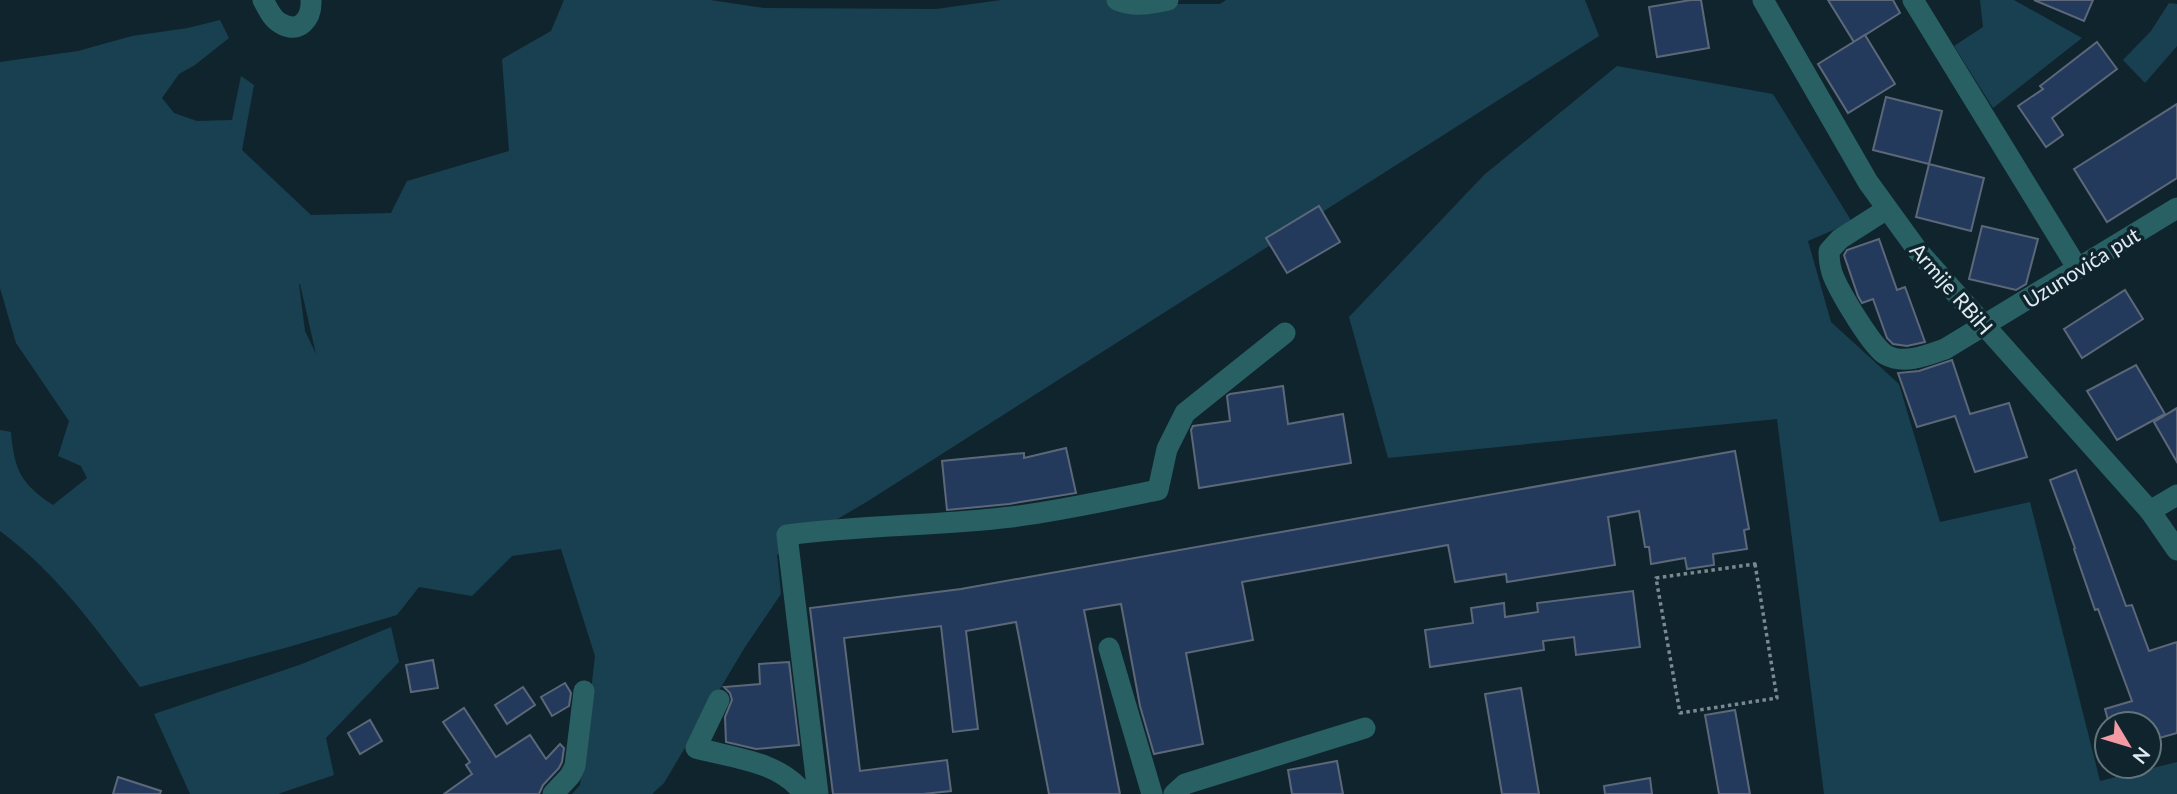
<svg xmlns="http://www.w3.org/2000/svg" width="2177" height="794" font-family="Lato,sans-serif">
  <rect width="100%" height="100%" fill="#10242d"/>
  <!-- green -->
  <g fill="#194050" fill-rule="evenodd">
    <path d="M564 0H710L764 8 936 9 1001 0H1116L1127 4H1220L1226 0H1585L1599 36 868 501 777 555 781 594 745 647 664 783 652 794H572L580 785 595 656 561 549 512 556 472 596 419 587 397 615 285 648 140 687C97 630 58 574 0 531V430L11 432C14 470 21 484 53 505L87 478 81 466 58 456 69 421 16 343 0 288V62L78 51 132 36 188 28 220 20 229 38 195 65 179 74 162 98 174 113 197 121 232 120 241 76 254 85 242 150 311 215 391 213 407 181 509 151 502 59 551 31ZM299 284H300L316 354 305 331Z"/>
    <polygon points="1980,0 2014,0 2082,38 1993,108 1954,46 1983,27"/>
    <polygon points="2169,3 2177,4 2177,46 2145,83 2123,60 2151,31"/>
    <polygon points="1617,66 1773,94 1852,222 1808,241 1831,322 1899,384 1940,522 2030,502 2100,781 2177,762 2177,794 1824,794 1777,419 1388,458 1349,317 1484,175"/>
    <polygon points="391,627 399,662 326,738 334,775 278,794 190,794 154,714 302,664"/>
  </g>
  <!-- building -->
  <g fill="#233a5d" stroke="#5c6879" stroke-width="2">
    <polygon points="1691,0 1701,0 1709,48 1657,57 1649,7"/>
    <polygon points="1828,0 1893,0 1900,13 1854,42"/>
    <polygon points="2034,0 2093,0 2084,21"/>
    <polygon points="1865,35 1895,84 1848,113 1818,64"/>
    <polygon points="2097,42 2117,69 2052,118 2063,135 2046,147 2018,106 2043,89 2040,86"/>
    <polygon points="1886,97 1942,111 1929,164 1873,150"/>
    <polygon points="2177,104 2177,178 2107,222 2074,169"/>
    <polygon points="1929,164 1984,178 1971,231 1916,217"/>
    <polygon points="1319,206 1340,242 1287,273 1266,238"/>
    <polygon points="1982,226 2038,239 2026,284 2016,290 1969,279"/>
    <polygon points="1879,239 1897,290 1905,287 1925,342 1907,346 1893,344 1887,338 1873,299 1862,303 1858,296 1844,255 1847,250"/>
    <polygon points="2125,290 2143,319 2082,358 2064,329"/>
    <polygon points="1952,360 1970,414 2009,403 2027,457 1975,472 1955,416 1917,427 1898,373 1919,371"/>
    <polygon points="2136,365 2165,414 2117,440 2087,391"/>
    <polygon points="1283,386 1288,424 1343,414 1351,463 1199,488 1191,430 1193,426 1230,421 1227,396 1230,394"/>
    <polygon points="2177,408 2177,462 2154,422"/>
    <polygon points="1066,448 1076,493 1009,504 947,510 942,461 1024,453 1024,458"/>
    <polygon points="1735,451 1749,529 1744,530 1747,549 1713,554 1714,565 1687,569 1685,558 1651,564 1649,547 1645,547 1639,511 1608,517 1615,565 1507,582 1506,574 1455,582 1448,545 1242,582 1253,640 1186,653 1203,744 1154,754 1140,706 1121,604 1084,610 1120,794 1049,794 1016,622 966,631 978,729 953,732 941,626 844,638 860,771 947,760 951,791 923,794 833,794 810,608 961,589"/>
    <polygon points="2076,470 2126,606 2132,605 2149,651 2177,642 2177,733 2149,741 2149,724 2109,724 2105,709 2132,701 2098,609 2095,610 2074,549 2075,548 2050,480"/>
    <polygon points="1633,591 1640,647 1576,655 1574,637 1543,641 1544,650 1430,667 1425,630 1473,623 1471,608 1504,603 1505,617 1538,612 1537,603"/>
    <polygon points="433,660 438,688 411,692 406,665"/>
    <polygon points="789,662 799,745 756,749 726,742 725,717 732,700 730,693 724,687 760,684 759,664"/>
    <polygon points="565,683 571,693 569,706 552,716 541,697"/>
    <polygon points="523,687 535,705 507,724 495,705"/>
    <polygon points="1521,688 1539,794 1502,794 1485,694"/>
    <polygon points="464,708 496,757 530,735 546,759 560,744 564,748 562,762 559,768 543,785 539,794 444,794 472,774 466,765 470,762 443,722"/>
    <polygon points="1735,710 1750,794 1719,794 1705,715"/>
    <polygon points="370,720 382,741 360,754 348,733"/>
    <polygon points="1337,761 1343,794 1292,794 1288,770"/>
    <polygon points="118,777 161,791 160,794 113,794"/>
    <polygon points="1650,778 1652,794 1605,794 1604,786"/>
  </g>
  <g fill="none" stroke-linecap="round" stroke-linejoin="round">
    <!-- path -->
    <polygon stroke="#7a8a91" stroke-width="3.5" stroke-dasharray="3.5 3.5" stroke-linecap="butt" points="1755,564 1777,698 1680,713 1656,578"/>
    <!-- minor -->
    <g stroke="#296063" stroke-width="21">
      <path d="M263 0C267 7 272 19 280 23 299 35 312 19 311 0"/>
      <path d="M1117 0C1134 7 1150 4 1168 0"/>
      <polyline points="1763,0 1868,182 1918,251 2150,511 2177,550"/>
      <polyline points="1913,0 2078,269"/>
      <path d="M1887 209 1840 239 1829 251C1829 260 1830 269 1834 278 1841 294 1872 347 1886 355 1904 365 1928 355 1945 349L2177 208"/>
      <polyline points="2150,511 2177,495"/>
      <polyline points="1109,648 1152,794"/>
      <path d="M719 700 696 748C733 758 780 761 804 794"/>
      <polyline points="553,794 570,776 575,766 584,691"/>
      <path d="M818 794 787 535C861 525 937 526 1011 517 1060 511 1109 500 1158 490L1167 449 1185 413 1285 333"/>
      <polyline points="1174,794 1185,784 1365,728"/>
    </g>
  </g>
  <g text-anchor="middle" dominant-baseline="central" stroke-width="7" stroke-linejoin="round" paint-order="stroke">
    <!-- street labels -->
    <g font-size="21" fill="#dfebf1" stroke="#10242d">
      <text transform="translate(2081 267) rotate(-32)">Uzunovića put</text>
      <text transform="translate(1952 288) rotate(49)">Armije RBiH</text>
    </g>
  </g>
  <!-- north arrow -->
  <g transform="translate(2128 745) rotate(128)"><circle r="33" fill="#10242d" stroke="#63747b" stroke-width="2"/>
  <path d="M0-5L12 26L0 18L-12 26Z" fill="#f49aa3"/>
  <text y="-10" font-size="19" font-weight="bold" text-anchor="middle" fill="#dfebf1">N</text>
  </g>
</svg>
